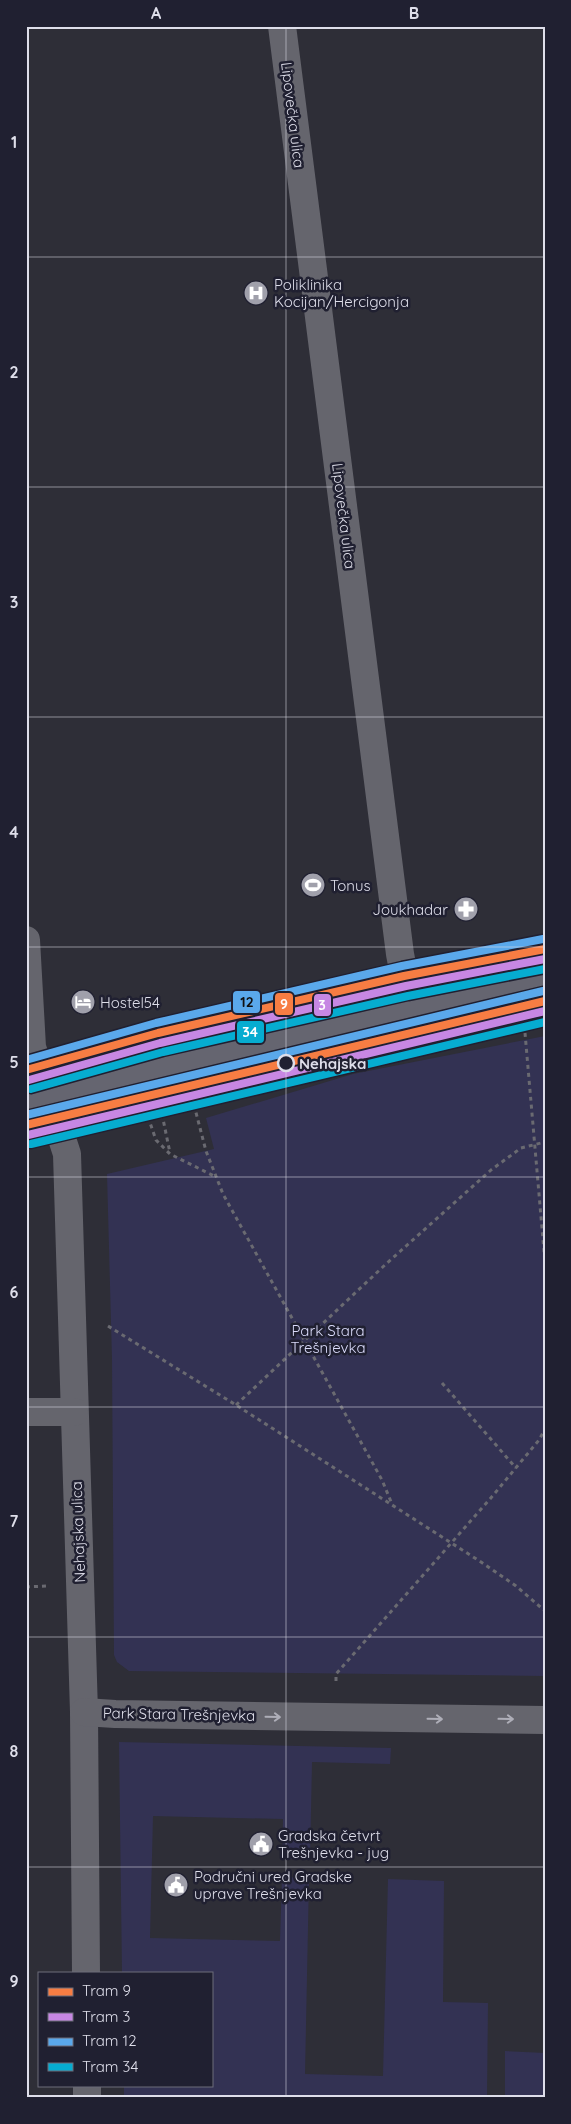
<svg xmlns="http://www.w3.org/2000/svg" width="571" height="2124" font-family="Quicksand,sans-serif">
  <rect width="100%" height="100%" fill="#2e2e37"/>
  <!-- green -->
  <g fill="#333253">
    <polygon points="545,1036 545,1676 129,1671 117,1662 114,1655 112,1359 107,1174 214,1149 206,1118 353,1074"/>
    <polygon points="119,1742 391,1748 390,1764 312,1762 310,1859 282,1859 283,1819 153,1816 150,1938 280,1941 282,1877 309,1878 305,2074 383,2076 388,1879 444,1881 443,2002 488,2003 487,2098 124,2098 124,2085 211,2085 211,1973 122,1973"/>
    <polygon points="505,2051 545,2053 545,2098 505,2098"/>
  </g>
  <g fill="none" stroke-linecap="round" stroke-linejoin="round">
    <!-- path -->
    <g stroke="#6a6a71" stroke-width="3" stroke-dasharray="4 4" stroke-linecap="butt">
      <polyline points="525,1033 545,1263"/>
      <polyline points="194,1105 206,1151 223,1194 382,1480 392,1504"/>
      <polyline points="162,1114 170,1153"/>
      <polyline points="148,1117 156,1140 170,1154 216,1177"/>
      <polyline points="108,1326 236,1405 481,1562 516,1586 545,1611"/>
      <polyline points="442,1383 516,1468"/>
      <polyline points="236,1405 386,1264 491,1170 521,1148 545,1142"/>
      <polyline points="26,1587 46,1586"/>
      <polyline points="336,1681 336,1674 490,1499 539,1440 545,1429"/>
    </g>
    <!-- minor -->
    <g stroke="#65656d" stroke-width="28">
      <polyline points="282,26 400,954 410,1006"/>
      <polyline points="26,940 32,1047 67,1154 84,1712 86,1973"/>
      <polyline points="26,1412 74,1412"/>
      <polyline points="84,1712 115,1714 545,1720"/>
      <polyline points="87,2085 87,2098"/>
    </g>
    <!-- major -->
    <polyline stroke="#656570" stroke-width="28" points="26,1099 410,1006 545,976"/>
    <defs>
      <g id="tram-1">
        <polyline points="26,1070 158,1033 404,976 545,949"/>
        <polyline points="26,1125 545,1001"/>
      </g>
      <g id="tram-2">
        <polyline points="29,1080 160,1043 406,986 545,959"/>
        <polyline points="28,1135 545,1011"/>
      </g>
      <g id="tram-3">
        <polyline points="26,1060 156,1023 402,966 543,939"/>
        <polyline points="26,1115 543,991"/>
      </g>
      <g id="tram-4">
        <polyline points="31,1089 163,1052 408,996 545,969"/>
        <polyline points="31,1144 545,1022"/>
      </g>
    </defs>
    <!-- tram-1 casing -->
    <use href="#tram-1" stroke="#202031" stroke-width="11"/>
    <!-- tram-2 casing -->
    <use href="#tram-2" stroke="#202031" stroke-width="11"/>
    <!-- tram-3 casing -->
    <use href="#tram-3" stroke="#202031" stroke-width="11"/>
    <!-- tram-4 casing -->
    <use href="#tram-4" stroke="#202031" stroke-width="11"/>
    <!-- tram-1 -->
    <use href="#tram-1" stroke="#f77d43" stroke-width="8"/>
    <!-- tram-2 -->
    <use href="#tram-2" stroke="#c787e3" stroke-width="8"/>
    <!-- tram-3 -->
    <use href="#tram-3" stroke="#5aa8eb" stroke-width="8"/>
    <!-- tram-4 -->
    <use href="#tram-4" stroke="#06acd0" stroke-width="8"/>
  </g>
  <!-- one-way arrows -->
  <defs><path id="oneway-shaft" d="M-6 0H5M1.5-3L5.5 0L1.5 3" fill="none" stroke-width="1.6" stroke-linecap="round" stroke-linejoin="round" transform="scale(1.25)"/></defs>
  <g stroke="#aeaeb8">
    <use href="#oneway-shaft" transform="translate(273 1717) rotate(1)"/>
    <use href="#oneway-shaft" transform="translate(435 1719) rotate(1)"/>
    <use href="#oneway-shaft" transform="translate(506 1719) rotate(1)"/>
  </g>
  <!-- grid -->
  <path fill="none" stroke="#dedeea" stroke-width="1" stroke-opacity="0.55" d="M286 26V2098M26 257H545M26 487H545M26 717H545M26 947H545M26 1177H545M26 1407H545M26 1637H545M26 1867H545"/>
  <!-- icons -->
  <defs>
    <symbol id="hospital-disc" viewBox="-11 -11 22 22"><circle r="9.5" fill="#a0a0ab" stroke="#202031"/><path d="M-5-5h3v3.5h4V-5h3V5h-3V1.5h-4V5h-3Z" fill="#fff"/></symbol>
    <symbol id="stadium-disc" viewBox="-11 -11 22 22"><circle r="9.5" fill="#a0a0ab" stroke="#202031"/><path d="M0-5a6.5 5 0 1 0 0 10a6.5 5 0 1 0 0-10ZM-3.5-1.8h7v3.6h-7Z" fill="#fff"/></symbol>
    <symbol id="pharmacy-disc" viewBox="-11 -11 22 22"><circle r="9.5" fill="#a0a0ab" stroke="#202031"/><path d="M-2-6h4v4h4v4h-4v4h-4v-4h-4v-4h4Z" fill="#fff"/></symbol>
    <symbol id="hotel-disc" viewBox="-11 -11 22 22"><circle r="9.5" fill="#a0a0ab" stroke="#202031"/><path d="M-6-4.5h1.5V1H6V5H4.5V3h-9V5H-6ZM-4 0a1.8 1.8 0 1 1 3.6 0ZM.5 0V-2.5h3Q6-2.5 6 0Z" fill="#fff"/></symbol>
    <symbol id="civic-disc" viewBox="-11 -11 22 22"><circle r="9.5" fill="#a0a0ab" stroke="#202031"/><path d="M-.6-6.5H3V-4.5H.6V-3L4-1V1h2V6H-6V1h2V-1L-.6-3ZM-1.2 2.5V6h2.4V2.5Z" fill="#fff"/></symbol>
  </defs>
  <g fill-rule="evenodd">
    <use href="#hospital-disc" x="242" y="279" width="28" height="28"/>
    <use href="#stadium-disc" x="299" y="871" width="28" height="28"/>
    <use href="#pharmacy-disc" x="452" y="895" width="28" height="28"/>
    <use href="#hotel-disc" x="69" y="988" width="28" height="28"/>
    <use href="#civic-disc" x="247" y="1830" width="28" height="28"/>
    <use href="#civic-disc" x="162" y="1871" width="28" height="28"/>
  </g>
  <!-- markers -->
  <circle fill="#202031" stroke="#dedeea" stroke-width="2.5" cx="286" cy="1063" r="8"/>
  <g text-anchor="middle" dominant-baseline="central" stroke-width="5" stroke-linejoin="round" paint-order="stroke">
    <!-- street labels -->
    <g font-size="15" fill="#dedeea" stroke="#202031">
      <text transform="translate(293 115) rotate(83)">Lipovečka ulica</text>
      <text transform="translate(344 516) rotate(83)">Lipovečka ulica</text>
      <text transform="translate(78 1532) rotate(-92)">Nehajska ulica</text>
      <text transform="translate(179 1714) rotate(1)">Park Stara Trešnjevka</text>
    </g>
    <!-- poi labels -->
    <g font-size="15" fill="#dedeea" stroke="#202031" text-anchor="start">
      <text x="274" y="284">Poliklinika<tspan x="274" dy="17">Kocijan/Hercigonja</tspan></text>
      <text x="330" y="885">Tonus</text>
      <text x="448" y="909" text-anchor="end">Joukhadar</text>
      <text x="100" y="1002">Hostel54</text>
      <text x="278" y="1835">Gradska četvrt<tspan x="278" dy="17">Trešnjevka - jug</tspan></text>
      <text x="194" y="1876">Područni ured Gradske<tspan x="194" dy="17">uprave Trešnjevka</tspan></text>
    </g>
    <!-- stop labels -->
    <g font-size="15" font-weight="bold" fill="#dedeea" stroke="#202031" text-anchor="start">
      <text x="299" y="1063">Nehajska</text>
    </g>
    <!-- park labels -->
    <g font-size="15" fill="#dadbfa" stroke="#202031">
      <text x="328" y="1330">Park Stara<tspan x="328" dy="17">Trešnjevka</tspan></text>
    </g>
  </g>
  <g stroke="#202031" stroke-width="2">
    <rect x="232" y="990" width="29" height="24" rx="5" fill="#5aa8eb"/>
    <rect x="274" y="992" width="20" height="24" rx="5" fill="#f77d43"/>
    <rect x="313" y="993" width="19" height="24" rx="5" fill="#c787e3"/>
    <rect x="236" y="1020" width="29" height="24" rx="5" fill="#06acd0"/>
  </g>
  <g font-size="14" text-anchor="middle" font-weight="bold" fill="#fff">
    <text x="284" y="1009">9</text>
    <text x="322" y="1010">3</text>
    <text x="250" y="1037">34</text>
  </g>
  <g font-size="14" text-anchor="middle" font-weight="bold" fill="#111">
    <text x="247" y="1007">12</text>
  </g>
  <!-- border -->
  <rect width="571" height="2124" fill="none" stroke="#202031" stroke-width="55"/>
  <!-- legend -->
  <rect x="38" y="1972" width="175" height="115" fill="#202031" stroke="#6c6c7b"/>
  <rect x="48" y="1988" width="25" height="8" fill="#f77d43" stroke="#6c6c7b"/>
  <text x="82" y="1996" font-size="15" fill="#dedeea">Tram 9</text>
  <rect x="48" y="2013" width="25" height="8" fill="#c787e3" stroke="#6c6c7b"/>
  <text x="82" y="2022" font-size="15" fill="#dedeea">Tram 3</text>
  <rect x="48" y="2038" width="25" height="8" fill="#5aa8eb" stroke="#6c6c7b"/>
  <text x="82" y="2046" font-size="15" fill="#dedeea">Tram 12</text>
  <rect x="48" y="2063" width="25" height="8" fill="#06acd0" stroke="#6c6c7b"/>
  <text x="82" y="2072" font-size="15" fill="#dedeea">Tram 34</text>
  <rect x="28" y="28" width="516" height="2068" fill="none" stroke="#dedeea" stroke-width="2"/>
  <g font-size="16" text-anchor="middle" font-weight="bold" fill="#dedeea">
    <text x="156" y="19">A</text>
    <text x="414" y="19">B</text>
    <text x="14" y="148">1</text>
    <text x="14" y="378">2</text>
    <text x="14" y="608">3</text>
    <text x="14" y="838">4</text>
    <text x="14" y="1068">5</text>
    <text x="14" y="1298">6</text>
    <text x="14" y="1527">7</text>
    <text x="14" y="1757">8</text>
    <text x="14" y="1987">9</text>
  </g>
</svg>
